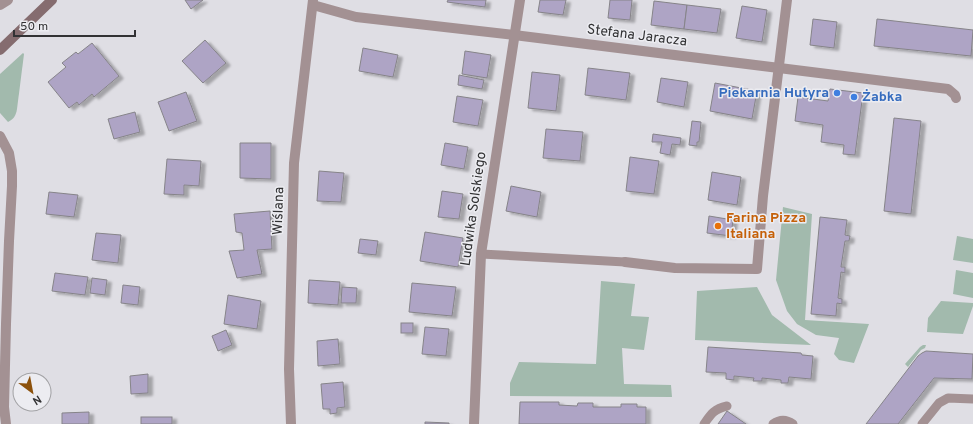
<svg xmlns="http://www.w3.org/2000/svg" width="973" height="424" font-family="Overpass,sans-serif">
  <defs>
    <filter id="shadow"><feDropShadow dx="4.5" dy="2.5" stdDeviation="1" flood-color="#0004"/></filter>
  </defs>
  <rect width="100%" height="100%" fill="#dfdee4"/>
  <!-- green -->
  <g fill="#a2baad">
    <path d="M23 53 24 54 17 109C16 115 14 119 8 122L0 113V74Z"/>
    <polygon points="783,207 812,214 805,320 869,324 854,363 839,360 834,354 839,338 816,335 797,324 787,311 776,280"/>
    <polygon points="957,236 973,239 973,263 953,260"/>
    <polygon points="956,270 973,273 973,298 953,294"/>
    <polygon points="601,281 635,284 631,316 649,317 644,350 622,348 624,384 671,385 672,397 510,396 510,383 519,362 596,364"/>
    <polygon points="757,287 772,315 811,345 695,340 697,291"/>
    <polygon points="941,301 973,303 973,306 963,334 927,332 928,318"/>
    <polygon points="923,345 926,345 925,348 921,350 908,367 905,364 920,347"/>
  </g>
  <!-- building -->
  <g fill="#aea4c5" stroke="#868489" filter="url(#shadow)">
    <polygon points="185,0 203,0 191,9"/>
    <polygon points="448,0 486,0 485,7 447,2"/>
    <polygon points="540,0 566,0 563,15 538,12"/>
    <polygon points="610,0 632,0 630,20 608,18"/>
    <polygon points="654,1 687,5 684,29 651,25"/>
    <polygon points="687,5 721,9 717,33 684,29"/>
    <polygon points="742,6 767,10 762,42 736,38"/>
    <polygon points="813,19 837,22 834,48 810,45"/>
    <polygon points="877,19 973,30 971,56 874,46"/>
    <polygon points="205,40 226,63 203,83 182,61"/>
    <polygon points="92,43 119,76 94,97 92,94 79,105 77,102 69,108 48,82 66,67 62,63 76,52 78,54"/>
    <polygon points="363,48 398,55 393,77 359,71"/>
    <polygon points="465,51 491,55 487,78 462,74"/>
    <polygon points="588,68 630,73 626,100 585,95"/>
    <polygon points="532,72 560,75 556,111 528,108"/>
    <polygon points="459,75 484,80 482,89 458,85"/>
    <polygon points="661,78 688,82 684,107 657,102"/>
    <polygon points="715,83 757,91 752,119 710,111"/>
    <polygon points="830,89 863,93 855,155 843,154 844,145 821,142 823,125 795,121 798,97 828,101"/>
    <polygon points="186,92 197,121 169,131 158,102"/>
    <polygon points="457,96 483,100 478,126 453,122"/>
    <polygon points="135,112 140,132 114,139 108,119"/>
    <polygon points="894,118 921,121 911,214 884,211"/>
    <polygon points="692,121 701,122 699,142 697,142 697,146 689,145"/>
    <polygon points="546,129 583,132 580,161 543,158"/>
    <polygon points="653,134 681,138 680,145 672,144 670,155 660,153 662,142 652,142"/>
    <polygon points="240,143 271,143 271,179 240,178"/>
    <polygon points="445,143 468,147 464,169 441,165"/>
    <polygon points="630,157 659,161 654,194 626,191"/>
    <polygon points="167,159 201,161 199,186 184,185 184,195 164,194"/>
    <polygon points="319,171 344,173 341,202 317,201"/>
    <polygon points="712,172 741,177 737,205 708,200"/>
    <polygon points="511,186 541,192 537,217 506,211"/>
    <polygon points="442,191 463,194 459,219 438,217"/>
    <polygon points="49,192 78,195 74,217 46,214"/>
    <polygon points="270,211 272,249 257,250 262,274 237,278 229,251 244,250 242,233 236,232 234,214"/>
    <polygon points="709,216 733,220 731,236 707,233"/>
    <polygon points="820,217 847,220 845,235 850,236 849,241 845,241 841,267 845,267 845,273 841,272 838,298 842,299 842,304 837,303 836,316 811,314"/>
    <polygon points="425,232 463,238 458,267 420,261"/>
    <polygon points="96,233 121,235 118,263 92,260"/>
    <polygon points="360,239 378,241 376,255 358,253"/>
    <polygon points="55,273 88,277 85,295 52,291"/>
    <polygon points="92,278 107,280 105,295 90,293"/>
    <polygon points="309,280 340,282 338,305 308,303"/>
    <polygon points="412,283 456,287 452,316 409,312"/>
    <polygon points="123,285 140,287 138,305 121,303"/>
    <polygon points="342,287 357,288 356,303 341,303"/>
    <polygon points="228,295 261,301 257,329 224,324"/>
    <rect x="401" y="323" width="12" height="10"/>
    <polygon points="425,327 449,329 446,356 422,354"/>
    <polygon points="226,330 232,345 218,351 212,336"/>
    <polygon points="338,339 340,364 318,366 317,341"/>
    <polygon points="708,347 801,353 802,355 813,356 811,379 789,377 788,383 781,383 781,380 762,378 762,381 753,381 754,378 734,376 734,380 726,379 726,373 706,372"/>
    <polygon points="926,351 973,354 972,379 934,378 898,424 866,424 918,356 922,353"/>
    <polygon points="148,374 148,393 131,394 130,376"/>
    <polygon points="343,382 345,407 337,408 337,413 330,414 330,409 323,409 321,384"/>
    <polygon points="520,402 559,402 559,405 577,406 578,403 593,403 593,407 621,407 621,404 637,404 637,407 646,407 646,424 519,424"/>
    <polygon points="727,411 746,424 718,424"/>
    <polygon points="89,412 89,424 62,424 62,413"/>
    <rect x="141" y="417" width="31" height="7"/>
    <polygon points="425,422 449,423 449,424 425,424"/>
  </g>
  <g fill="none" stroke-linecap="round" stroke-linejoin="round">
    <!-- lane -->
    <g stroke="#a39193" stroke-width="9">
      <polyline points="481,254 625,262"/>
      <path d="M704 424C711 414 714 409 727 406"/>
      <path d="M773 424C780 419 786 419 793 424"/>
      <polyline points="922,424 939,403 948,398 973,399"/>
    </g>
    <!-- street -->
    <g stroke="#a39193" stroke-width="10">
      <polyline points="0,5 8,0"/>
      <polyline points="313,5 356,17 514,35 948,89 955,95 956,98"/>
      <polyline points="0,136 9,153 12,171 12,186 9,241 6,324 4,407 6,424"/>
      <polyline points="625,262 675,268 757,269 763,196 787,0"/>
      <polyline points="291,424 289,369 294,163 313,0"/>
      <polyline points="474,424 481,254 520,0"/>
    </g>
    <!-- secondary -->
    <polyline stroke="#856c6f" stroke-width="10" points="0,50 52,0"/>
  </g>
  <!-- markers -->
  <g fill="#3f7fe0" stroke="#ececf1" stroke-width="1.5">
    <circle cx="837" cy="93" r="4"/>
    <circle cx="854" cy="97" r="4"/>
  </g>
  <circle fill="#e8710a" stroke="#ececf1" stroke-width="1.5" cx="718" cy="226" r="4"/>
  <g text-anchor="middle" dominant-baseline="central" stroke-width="3" stroke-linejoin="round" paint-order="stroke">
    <!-- street labels -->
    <g font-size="14" fill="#323234" stroke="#ececf1">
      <text transform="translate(637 36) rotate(7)">Stefana Jaracza</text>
      <text transform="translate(474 209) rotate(-82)">Ludwika Solskiego</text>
      <text transform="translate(279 211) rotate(-88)">Wiślana</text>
    </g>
    <!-- shop labels -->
    <g font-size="14" font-weight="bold" fill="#366cbe" stroke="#ececf1" text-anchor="end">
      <text x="829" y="93">Piekarnia Hutyra</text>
      <text x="862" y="97" text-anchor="start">Żabka</text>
    </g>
    <!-- food labels -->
    <g font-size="14" font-weight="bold" fill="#c56008" stroke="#ececf1" text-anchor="start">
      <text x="726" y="218">Farina Pizza<tspan x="726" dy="16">Italiana</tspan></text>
    </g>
  </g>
  <!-- north arrow -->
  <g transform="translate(32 392) rotate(148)"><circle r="19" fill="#ececf1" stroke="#a2a2a5"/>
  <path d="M0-3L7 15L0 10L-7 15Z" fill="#8c510c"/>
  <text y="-6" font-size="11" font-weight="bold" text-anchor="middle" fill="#323234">N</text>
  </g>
  <!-- scale -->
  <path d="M14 30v6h121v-6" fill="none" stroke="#323234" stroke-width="2"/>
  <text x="20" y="30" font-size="12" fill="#323234" stroke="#ececf1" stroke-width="3" paint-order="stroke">50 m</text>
</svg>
